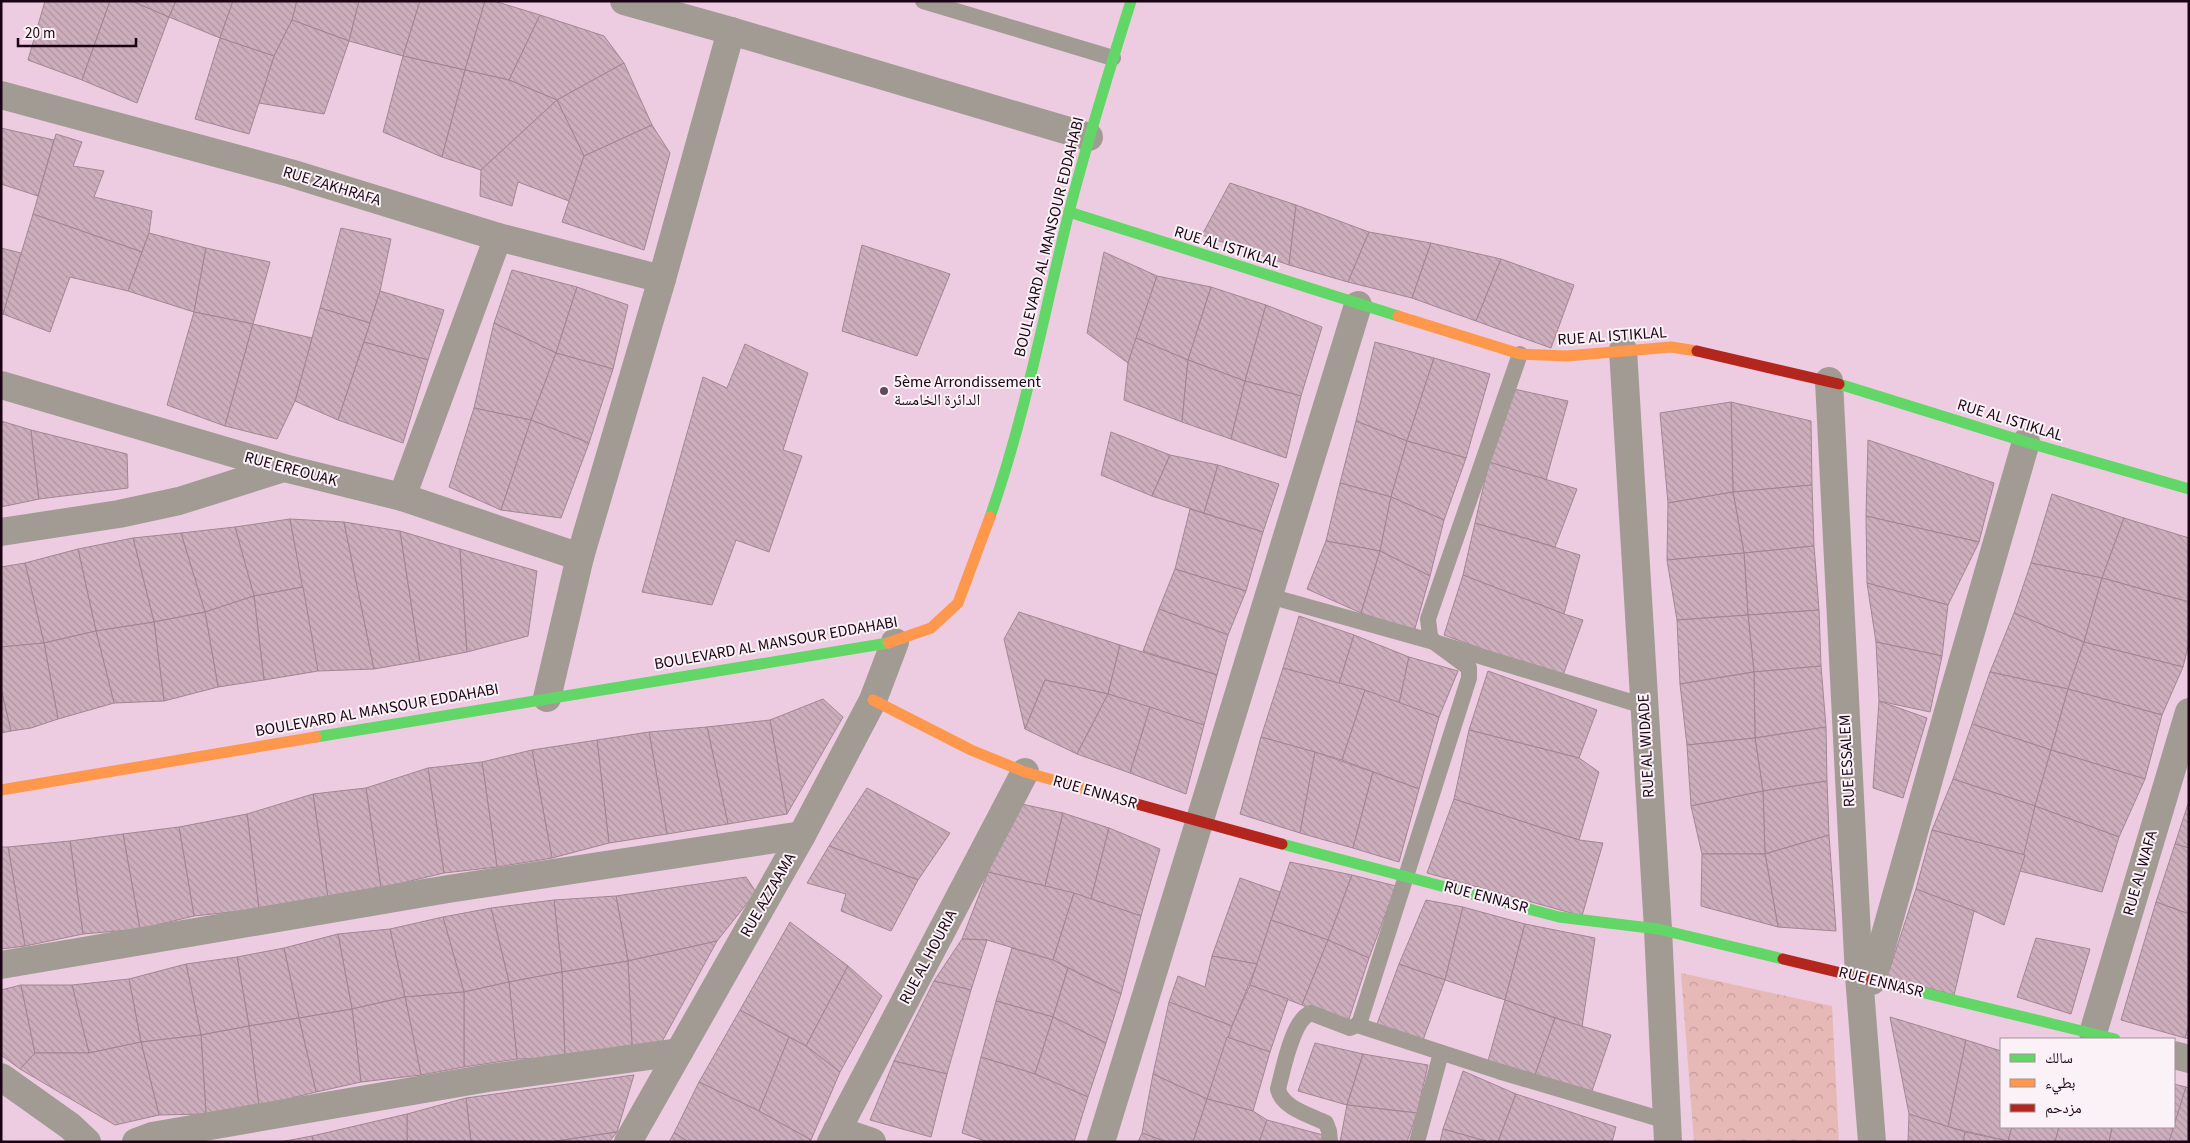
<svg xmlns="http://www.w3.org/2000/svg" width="2190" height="1143" font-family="'Source Sans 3','Noto Naskh Arabic',sans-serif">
  <defs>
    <pattern id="park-crowns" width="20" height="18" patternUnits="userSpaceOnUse" patternTransform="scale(1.25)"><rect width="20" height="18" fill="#e6b9b7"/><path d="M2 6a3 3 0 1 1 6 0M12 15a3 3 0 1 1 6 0" fill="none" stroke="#c59d9c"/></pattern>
    <pattern id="building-back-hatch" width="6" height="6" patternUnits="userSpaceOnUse" patternTransform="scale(1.25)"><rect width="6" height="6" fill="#cdaebc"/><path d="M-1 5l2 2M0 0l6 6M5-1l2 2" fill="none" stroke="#af94a1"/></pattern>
  </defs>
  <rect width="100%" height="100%" fill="#edcce1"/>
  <!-- park -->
  <polygon fill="url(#park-crowns)" points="1681,973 1832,1006 1839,1142 1694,1142"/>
  <!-- building -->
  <g fill="url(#building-back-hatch)" stroke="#a28593">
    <polygon points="45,1 110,1 82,80 28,60"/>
    <polygon points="110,1 132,1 169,17 137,103 82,80"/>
    <polygon points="132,1 176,1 169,17"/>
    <polygon points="176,1 233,1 220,38 169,17"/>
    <polygon points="233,1 297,1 292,20 274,56 220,38"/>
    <polygon points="297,1 359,1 349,41 292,20"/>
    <polygon points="359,1 420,1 403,56 349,41"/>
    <polygon points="420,1 485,1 465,70 403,56"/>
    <polygon points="485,1 494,1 540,15 509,80 465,70"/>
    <polygon points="540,15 604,36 624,63 557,100 509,80"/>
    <polygon points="292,20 349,41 324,114 259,103 274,56"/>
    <polygon points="220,38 274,56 249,134 195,119"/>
    <polygon points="403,56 465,70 442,157 383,132"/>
    <polygon points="624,63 652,125 584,156 557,100"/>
    <polygon points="465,70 509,80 557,100 481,170 442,157"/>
    <polygon points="557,100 584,156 569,201 518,182 512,206 480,196 481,170"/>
    <polygon points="652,125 670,153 644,250 562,222 584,156"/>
    <polygon points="1,128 54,140 38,196 1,184"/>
    <polygon points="56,134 82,142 73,166 104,171 94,197 152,211 149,233 142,252 33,214"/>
    <polygon points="1230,183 1296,205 1289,265 1202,235"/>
    <polygon points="1296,205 1369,232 1348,282 1289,265"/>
    <polygon points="33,214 142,252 128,291 70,277 50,332 3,314"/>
    <polygon points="341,228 391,239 380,291 370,323 320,308"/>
    <polygon points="1369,232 1431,243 1412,298 1348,282"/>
    <polygon points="149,233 206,248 194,312 128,291"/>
    <polygon points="1431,243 1501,259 1476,321 1412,298"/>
    <polygon points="862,245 950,274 917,356 842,331"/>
    <polygon points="1,248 21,253 3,314 1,314"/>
    <polygon points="206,248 270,262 253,324 194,312"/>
    <polygon points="1104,252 1157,276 1128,363 1087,333"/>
    <polygon points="1501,259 1574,285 1551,348 1476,321"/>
    <polygon points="512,270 577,287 556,353 494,323"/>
    <polygon points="1157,276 1211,287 1188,360 1136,338"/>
    <polygon points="577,287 628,305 613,369 556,353"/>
    <polygon points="1211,287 1266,305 1245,381 1188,360"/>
    <polygon points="380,291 444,310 428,360 364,342"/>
    <polygon points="1266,305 1322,327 1301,396 1245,381"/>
    <polygon points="320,308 370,323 338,420 295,401"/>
    <polygon points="194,312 253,324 225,426 167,405"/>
    <polygon points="494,323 556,353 531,420 474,408"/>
    <polygon points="253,324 312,338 295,401 277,439 225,426"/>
    <polygon points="1136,338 1188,360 1182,422 1124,400 1128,363"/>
    <polygon points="364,342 428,360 403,443 338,420"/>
    <polygon points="1375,342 1434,358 1407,441 1356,421"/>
    <polygon points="745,344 808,373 783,450 802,456 769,552 736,540 712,605 642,592 703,377 727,388"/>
    <polygon points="556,353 613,369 589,443 531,420"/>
    <polygon points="1434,358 1490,374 1466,458 1407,441"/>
    <polygon points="1188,360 1245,381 1231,439 1182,422"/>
    <polygon points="1245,381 1301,396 1286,458 1231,439"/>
    <polygon points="1514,389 1568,401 1546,480 1489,462"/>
    <polygon points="1731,402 1811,421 1812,485 1733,492"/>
    <polygon points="1731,402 1733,492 1668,503 1660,413"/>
    <polygon points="474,408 531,420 501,510 449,487"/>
    <polygon points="531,420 589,443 561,518 501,510"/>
    <polygon points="1,421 31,430 39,499 1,507"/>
    <polygon points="1356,421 1407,441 1391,497 1340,483"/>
    <polygon points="31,430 127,454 128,488 39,499"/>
    <polygon points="1111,432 1170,455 1152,496 1101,475"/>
    <polygon points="1868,440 1994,483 1979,542 1866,516"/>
    <polygon points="1407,441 1466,458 1444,520 1391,497"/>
    <polygon points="1170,455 1218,465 1204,513 1152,496"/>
    <polygon points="1489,462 1577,489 1555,547 1475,523"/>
    <polygon points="1218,465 1279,484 1263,532 1204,513"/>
    <polygon points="1340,483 1391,497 1380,551 1326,541"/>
    <polygon points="1812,485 1814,546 1744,553 1733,492"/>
    <polygon points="1733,492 1744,553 1667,560 1668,503"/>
    <polygon points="2052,494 2124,518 2102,578 2031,563"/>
    <polygon points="1391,497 1444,520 1430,576 1380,551"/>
    <polygon points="1190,509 1263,532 1246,591 1175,569"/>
    <polygon points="1866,516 1979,542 1948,605 1867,583"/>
    <polygon points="2124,518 2189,538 2189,602 2102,578"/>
    <polygon points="290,519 303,587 254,596 235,527"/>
    <polygon points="290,519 344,522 374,669 318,671"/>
    <polygon points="344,522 400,531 420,661 374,669"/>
    <polygon points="1475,523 1580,555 1564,614 1463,575"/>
    <polygon points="235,527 254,596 205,612 181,533"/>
    <polygon points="400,531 460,549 467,652 420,661"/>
    <polygon points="181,533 205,612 154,622 133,538"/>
    <polygon points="133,538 154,622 96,631 78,549"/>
    <polygon points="1326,541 1380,551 1361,613 1307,589"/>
    <polygon points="1814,546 1819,610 1748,615 1744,553"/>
    <polygon points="78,549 96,631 44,643 25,563"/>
    <polygon points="460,549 537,571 528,636 467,652"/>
    <polygon points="1380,551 1430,576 1414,632 1361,613"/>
    <polygon points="1744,553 1748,615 1677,620 1667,560"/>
    <polygon points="25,563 44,643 1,647 1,567"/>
    <polygon points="2031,563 2102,578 2084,642 2014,613"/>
    <polygon points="1175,569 1246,591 1228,635 1159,609"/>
    <polygon points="1463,575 1564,614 1583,620 1562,678 1444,635"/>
    <polygon points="2102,578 2189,602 2189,643 2183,667 2084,642"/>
    <polygon points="1867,583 1948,605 1942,656 1876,642"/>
    <polygon points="303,587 318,671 264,680 254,596"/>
    <polygon points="254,596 264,680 218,687 205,612"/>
    <polygon points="1159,609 1228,635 1217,675 1143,651"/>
    <polygon points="1819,610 1821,666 1754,672 1748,615"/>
    <polygon points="205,612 218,687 164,701 154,622"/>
    <polygon points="1019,612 1120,645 1108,694 1045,680 1025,729 1004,639"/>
    <polygon points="2014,613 2084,642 2068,689 1990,672"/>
    <polygon points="1748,615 1754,672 1680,684 1677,620"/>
    <polygon points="1299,616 1354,635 1339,684 1283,668"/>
    <polygon points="154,622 164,701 114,703 96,631"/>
    <polygon points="96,631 114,703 58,719 44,643"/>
    <polygon points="1354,635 1409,657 1399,704 1365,690 1339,684"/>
    <polygon points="1876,642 1942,656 1930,712 1879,701"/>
    <polygon points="2084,642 2183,667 2162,715 2068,689"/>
    <polygon points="44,643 58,719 31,728 11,731 1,689 1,647"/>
    <polygon points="1120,645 1217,675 1204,725 1108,694"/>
    <polygon points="1409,657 1458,671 1439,717 1399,704"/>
    <polygon points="1821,666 1826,727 1755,738 1754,672"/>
    <polygon points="1283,668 1365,690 1342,760 1261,737"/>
    <polygon points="1488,671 1597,710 1579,758 1469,730"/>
    <polygon points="1754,672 1755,738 1687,745 1680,684"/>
    <polygon points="1990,672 2068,689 2051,750 1972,724"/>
    <polygon points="1045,680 1108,694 1077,754 1025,729"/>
    <polygon points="1,689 11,731 1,733"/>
    <polygon points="2068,689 2162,715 2145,779 2051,750"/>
    <polygon points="1365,690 1439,717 1419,789 1342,760"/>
    <polygon points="1108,694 1150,707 1130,773 1077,754"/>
    <polygon points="823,699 843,717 787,814 770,720"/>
    <polygon points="1879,701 1927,718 1903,798 1873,788"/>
    <polygon points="1150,707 1204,725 1186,794 1130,773"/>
    <polygon points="770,720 787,814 728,824 707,727"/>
    <polygon points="1972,724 2051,750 2035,806 1953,779"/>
    <polygon points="707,727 728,824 667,834 649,732"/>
    <polygon points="1826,727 1827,781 1763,791 1755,738"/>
    <polygon points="1469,730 1579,758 1599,772 1579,840 1454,799"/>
    <polygon points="649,732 667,834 609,843 597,740"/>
    <polygon points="1261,737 1315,752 1300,833 1240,814"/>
    <polygon points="1755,738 1763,791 1691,806 1687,745"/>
    <polygon points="597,740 609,843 552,858 532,750"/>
    <polygon points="532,750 552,858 497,867 482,762"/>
    <polygon points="2051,750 2145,779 2119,837 2035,806"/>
    <polygon points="1315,752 1373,772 1353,848 1300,833"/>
    <polygon points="482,762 497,867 444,873 428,768"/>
    <polygon points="428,768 444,873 381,888 366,788"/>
    <polygon points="1373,772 1419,789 1399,862 1353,848"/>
    <polygon points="1953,779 2035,806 2025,855 1932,830"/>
    <polygon points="1827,781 1829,835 1765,854 1763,791"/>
    <polygon points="366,788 381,888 328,898 313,794"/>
    <polygon points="867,788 950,833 918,880 829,846"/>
    <polygon points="1763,791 1765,854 1702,854 1691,806"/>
    <polygon points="313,794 328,898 259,909 247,814"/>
    <polygon points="1454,799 1579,840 1603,843 1582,916 1427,873"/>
    <polygon points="2189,801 2189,848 2175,844"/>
    <polygon points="1017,803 1063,813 1045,886 988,872"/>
    <polygon points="2035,806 2119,837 2102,892 2020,871"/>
    <polygon points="1063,813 1109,828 1091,899 1045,886"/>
    <polygon points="247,814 259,909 194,916 179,827"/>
    <polygon points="179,827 194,916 140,929 123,834"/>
    <polygon points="1109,828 1160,849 1141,916 1091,899"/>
    <polygon points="1932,830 2025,855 2004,925 1974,911 1916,889"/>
    <polygon points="123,834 140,929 83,934 70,841"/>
    <polygon points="1829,835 1836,931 1778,927 1765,854"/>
    <polygon points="70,841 83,934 25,946 8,847"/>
    <polygon points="2175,844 2189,848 2189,914 2156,902"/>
    <polygon points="829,846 918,880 891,931 841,911 846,894 807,883"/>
    <polygon points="1,847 8,847 25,946 1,949"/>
    <polygon points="1702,854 1765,854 1778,927 1701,906"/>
    <polygon points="1290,862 1352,875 1328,940 1271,920"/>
    <polygon points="988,872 1074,893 1053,960 987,940 962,939"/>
    <polygon points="1352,875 1396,886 1369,958 1328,940"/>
    <polygon points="746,877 756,892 717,941 628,961 616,896"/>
    <polygon points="1240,878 1280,892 1257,964 1212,956"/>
    <polygon points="1916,889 1974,911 1954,995 1887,977"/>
    <polygon points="1074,893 1141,916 1121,994 1053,960"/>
    <polygon points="616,896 628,961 562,972 554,900"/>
    <polygon points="554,900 562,972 509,982 491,908"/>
    <polygon points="1426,900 1463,907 1445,980 1399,964"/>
    <polygon points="2156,902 2189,914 2189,1025 2185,1038 2121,1020"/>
    <polygon points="1463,907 1525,924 1505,1000 1445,980"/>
    <polygon points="491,908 509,982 464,992 443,917"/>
    <polygon points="443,917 464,992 405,997 390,929"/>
    <polygon points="1271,920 1328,940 1302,1005 1250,985"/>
    <polygon points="790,922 848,966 806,1046 740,1010"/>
    <polygon points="1525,924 1595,938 1582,1027 1505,1000"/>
    <polygon points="390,929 405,997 352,1009 338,934"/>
    <polygon points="338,934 352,1009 299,1018 284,948"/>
    <polygon points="2036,938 2090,949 2071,1014 2017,997"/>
    <polygon points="962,939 987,940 971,990 934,981"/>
    <polygon points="1328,940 1369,958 1347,1025 1302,1005"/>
    <polygon points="717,941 658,1049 632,1045 628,961"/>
    <polygon points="284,948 299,1018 249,1026 237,957"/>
    <polygon points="1012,948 1053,960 1068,968 1053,1017 996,1001"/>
    <polygon points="1212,956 1257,964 1232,1026 1169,1002 1178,976 1205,987"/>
    <polygon points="237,957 249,1026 201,1035 186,964"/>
    <polygon points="628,961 632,1045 565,1058 562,972"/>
    <polygon points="186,964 201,1035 141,1042 129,979"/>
    <polygon points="1399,964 1445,980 1423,1040 1377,1024"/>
    <polygon points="848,966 882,996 840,1072 806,1046"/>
    <polygon points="1068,968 1121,994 1106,1043 1053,1017"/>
    <polygon points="562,972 565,1058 517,1059 509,982"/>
    <polygon points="129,979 141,1042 89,1053 72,985"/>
    <polygon points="934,981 971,990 947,1074 894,1061"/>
    <polygon points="509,982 517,1059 464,1067 464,992"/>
    <polygon points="21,985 35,1053 20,1069 1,1055 1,990"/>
    <polygon points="21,985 72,985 89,1053 35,1053"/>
    <polygon points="1250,985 1288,999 1270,1052 1227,1037"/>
    <polygon points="464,992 464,1067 421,1075 405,997"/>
    <polygon points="405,997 421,1075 361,1082 352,1009"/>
    <polygon points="1505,1000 1555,1018 1535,1075 1488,1061"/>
    <polygon points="996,1001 1053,1017 1035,1074 981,1057"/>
    <polygon points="1169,1002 1232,1026 1207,1099 1153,1074"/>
    <polygon points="352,1009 361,1082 316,1092 299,1018"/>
    <polygon points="740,1010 789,1037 759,1111 699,1082"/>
    <polygon points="1053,1017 1106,1043 1088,1097 1035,1074"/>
    <polygon points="1890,1017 1966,1040 1948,1127 1909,1114"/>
    <polygon points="299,1018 316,1092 259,1106 249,1026"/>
    <polygon points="1555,1018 1611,1035 1592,1091 1535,1075"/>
    <polygon points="2189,1025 2189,1039 2185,1038"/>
    <polygon points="249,1026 259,1106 206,1114 201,1035"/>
    <polygon points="201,1035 206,1114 159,1115 141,1042"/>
    <polygon points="789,1037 806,1046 840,1072 811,1140 759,1111"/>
    <polygon points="1227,1037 1270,1052 1253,1111 1207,1099"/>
    <polygon points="1966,1040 2001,1051 2001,1127 2012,1127 2008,1141 1948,1127"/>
    <polygon points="141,1042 159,1115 115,1125 20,1069 35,1053 89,1053"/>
    <polygon points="1315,1043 1363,1054 1347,1105 1298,1091"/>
    <polygon points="1363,1054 1428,1065 1417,1113 1347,1105"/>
    <polygon points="981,1057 1035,1074 1088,1097 1074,1142 988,1142 962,1133"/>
    <polygon points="894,1061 947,1074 931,1137 870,1120"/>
    <polygon points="1463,1071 1516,1094 1498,1142 1489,1142 1443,1129"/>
    <polygon points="1153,1074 1207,1099 1193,1142 1167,1142 1142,1133"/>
    <polygon points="634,1075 617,1132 550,1142 471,1142 466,1098"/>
    <polygon points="699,1082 759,1111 811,1140 810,1142 689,1142 674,1133"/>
    <polygon points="2174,1084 2186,1087 2169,1142 2109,1142 2112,1127 2174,1127"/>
    <polygon points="2186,1087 2189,1088 2189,1142 2169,1142"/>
    <polygon points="1516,1094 1616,1127 1612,1142 1498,1142"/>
    <polygon points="466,1098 471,1142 407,1142 407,1114"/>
    <polygon points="1207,1099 1253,1111 1267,1120 1259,1142 1193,1142"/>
    <polygon points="1347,1105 1417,1113 1407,1142 1340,1142"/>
    <polygon points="407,1114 407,1142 313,1142 312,1136"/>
    <polygon points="1909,1114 1965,1132 1963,1142 1908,1142"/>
    <polygon points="1267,1120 1323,1135 1320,1142 1259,1142"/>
    <polygon points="2012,1127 2059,1127 2055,1142 2008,1141"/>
    <polygon points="2059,1127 2112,1127 2109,1142 2055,1142"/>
    <polygon points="1443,1129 1489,1142 1440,1142"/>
    <polygon points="617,1132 609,1142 550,1142"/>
    <polygon points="1965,1132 2008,1141 2014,1142 1963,1142"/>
    <polygon points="674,1133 689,1142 669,1142"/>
    <polygon points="1142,1133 1167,1142 1138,1142"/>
    <polygon points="312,1136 313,1142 280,1142"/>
  </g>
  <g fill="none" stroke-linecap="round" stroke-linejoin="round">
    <!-- lane -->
    <g stroke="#a19b94" stroke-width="16">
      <polyline points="923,1 1113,58"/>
      <polyline points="1269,596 1434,642 1644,706"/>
      <polyline points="1357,1025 1498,1071 1667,1121"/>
      <path d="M1330 1142 1329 1131 1326 1123C1310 1115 1282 1108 1278 1089 1283 1071 1292 1019 1311 1013L1350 1028 1357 1025 1360 1021 1469 678V668L1434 642 1430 636 1428 619 1520 354"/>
      <polyline points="1417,1142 1441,1053"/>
    </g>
    <!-- street -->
    <g stroke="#a19b94" stroke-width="28">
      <polyline points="624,1 731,31 1089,137"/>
      <polyline points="1,95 290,173 498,237 662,279"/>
      <polyline points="1623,350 1658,929 1668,1142"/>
      <polyline points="1829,381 1859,976 1872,1142"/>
      <polyline points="1,385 284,468 402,497 580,557"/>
      <polyline points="402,497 498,237"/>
      <polyline points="1,532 119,514 179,501 284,468"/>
      <polyline points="547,698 580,557 662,279 731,31"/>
      <polyline points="1,965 448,889 802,835"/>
      <polyline points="1872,981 1951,701 2026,442"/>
      <polyline points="2093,1033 2189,712"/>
      <polyline points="2174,1055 2189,1059"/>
      <polyline points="1,1077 70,1126 87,1142"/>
      <polyline points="837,1130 872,1142"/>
      <polyline points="136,1142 152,1136 488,1078 679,1052"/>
      <polyline points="628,1142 802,835 873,700 895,642"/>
      <polyline points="831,1142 1025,772"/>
      <polyline points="1101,1142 1358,305"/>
    </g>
    <!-- fast -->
    <g stroke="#63d668" stroke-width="11">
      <polyline points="1069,212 1398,316"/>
      <polyline points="1839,384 2026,442 2189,489"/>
      <path d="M990 517C1025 417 1044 314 1069 212 1087 141 1109 71 1131 1"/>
      <polyline points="316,737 888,643"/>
      <polyline points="1282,844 1559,917 1658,929 1783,959"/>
      <polyline points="1912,990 2115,1039"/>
    </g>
    <!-- slow -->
    <g stroke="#ff974d" stroke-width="11">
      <polyline points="1398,316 1520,354 1567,356 1671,347 1697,351"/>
      <polyline points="888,643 931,628 958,603 990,517"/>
      <polyline points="873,700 971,750 1025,772 1126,801"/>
      <polyline points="1,790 316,737"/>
    </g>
    <!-- jam -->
    <g stroke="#b3261e" stroke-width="11">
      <polyline points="1697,351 1839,384"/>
      <polyline points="1126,801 1282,844"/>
      <polyline points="1783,959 1912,990"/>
    </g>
  </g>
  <!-- markers -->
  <circle fill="#64495c" stroke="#faf2f7" stroke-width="2" cx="884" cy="391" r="5"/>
  <g text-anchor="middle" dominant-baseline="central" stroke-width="4" stroke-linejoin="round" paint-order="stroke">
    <!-- street labels -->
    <g font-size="16" fill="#1b0314" stroke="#faf2f7">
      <text transform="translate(332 186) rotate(17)">RUE ZAKHRAFA</text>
      <text transform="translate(1049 237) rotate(-76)">BOULEVARD AL MANSOUR EDDAHABI</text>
      <text transform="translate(1227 247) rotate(17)">RUE AL ISTIKLAL</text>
      <text transform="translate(1612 336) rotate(-4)">RUE AL ISTIKLAL</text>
      <text transform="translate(2010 420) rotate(17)">RUE AL ISTIKLAL</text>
      <text transform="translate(291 469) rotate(15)">RUE EREOUAK</text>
      <text transform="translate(776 643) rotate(-10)">BOULEVARD AL MANSOUR EDDAHABI</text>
      <text transform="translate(377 710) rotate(-10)">BOULEVARD AL MANSOUR EDDAHABI</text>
      <text transform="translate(1646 746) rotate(-93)">RUE AL WIDADE</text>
      <text transform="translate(1847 761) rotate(-93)">RUE ESSALEM</text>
      <text transform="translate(1095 792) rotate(16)">RUE ENNASR</text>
      <text transform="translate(2140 873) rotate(-74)">RUE AL WAFA</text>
      <text transform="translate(768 895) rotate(-60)">RUE AZZAAMA</text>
      <text transform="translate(1486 897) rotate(15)">RUE ENNASR</text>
      <text transform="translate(928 957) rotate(-62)">RUE AL HOURIA</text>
      <text transform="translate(1881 982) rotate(14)">RUE ENNASR</text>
    </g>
    <!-- poi labels -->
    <g font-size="16" fill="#1b0314" stroke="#faf2f7" text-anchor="start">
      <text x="894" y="382">5ème Arrondissement<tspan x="894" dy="18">الدائرة الخامسة</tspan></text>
    </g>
  </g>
  <!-- border -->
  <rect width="2190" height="1143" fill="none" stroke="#1b0314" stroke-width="5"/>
  <!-- legend -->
  <rect x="2000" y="1038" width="175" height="90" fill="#faf2f7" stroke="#a1929c"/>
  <rect x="2010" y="1054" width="25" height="8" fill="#63d668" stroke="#a1929c"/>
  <text x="2045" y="1063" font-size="15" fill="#1b0314">سالك</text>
  <rect x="2010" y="1079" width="25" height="8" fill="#ff974d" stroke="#a1929c"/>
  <text x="2045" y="1088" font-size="15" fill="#1b0314">بطيء</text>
  <rect x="2010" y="1104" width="25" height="8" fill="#b3261e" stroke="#a1929c"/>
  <text x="2045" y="1113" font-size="15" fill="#1b0314">مزدحم</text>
  <!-- scale -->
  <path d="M18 38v8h118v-8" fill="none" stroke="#1b0314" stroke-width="2.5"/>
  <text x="25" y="38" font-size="15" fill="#1b0314" stroke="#faf2f7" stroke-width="4" paint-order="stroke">20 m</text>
</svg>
